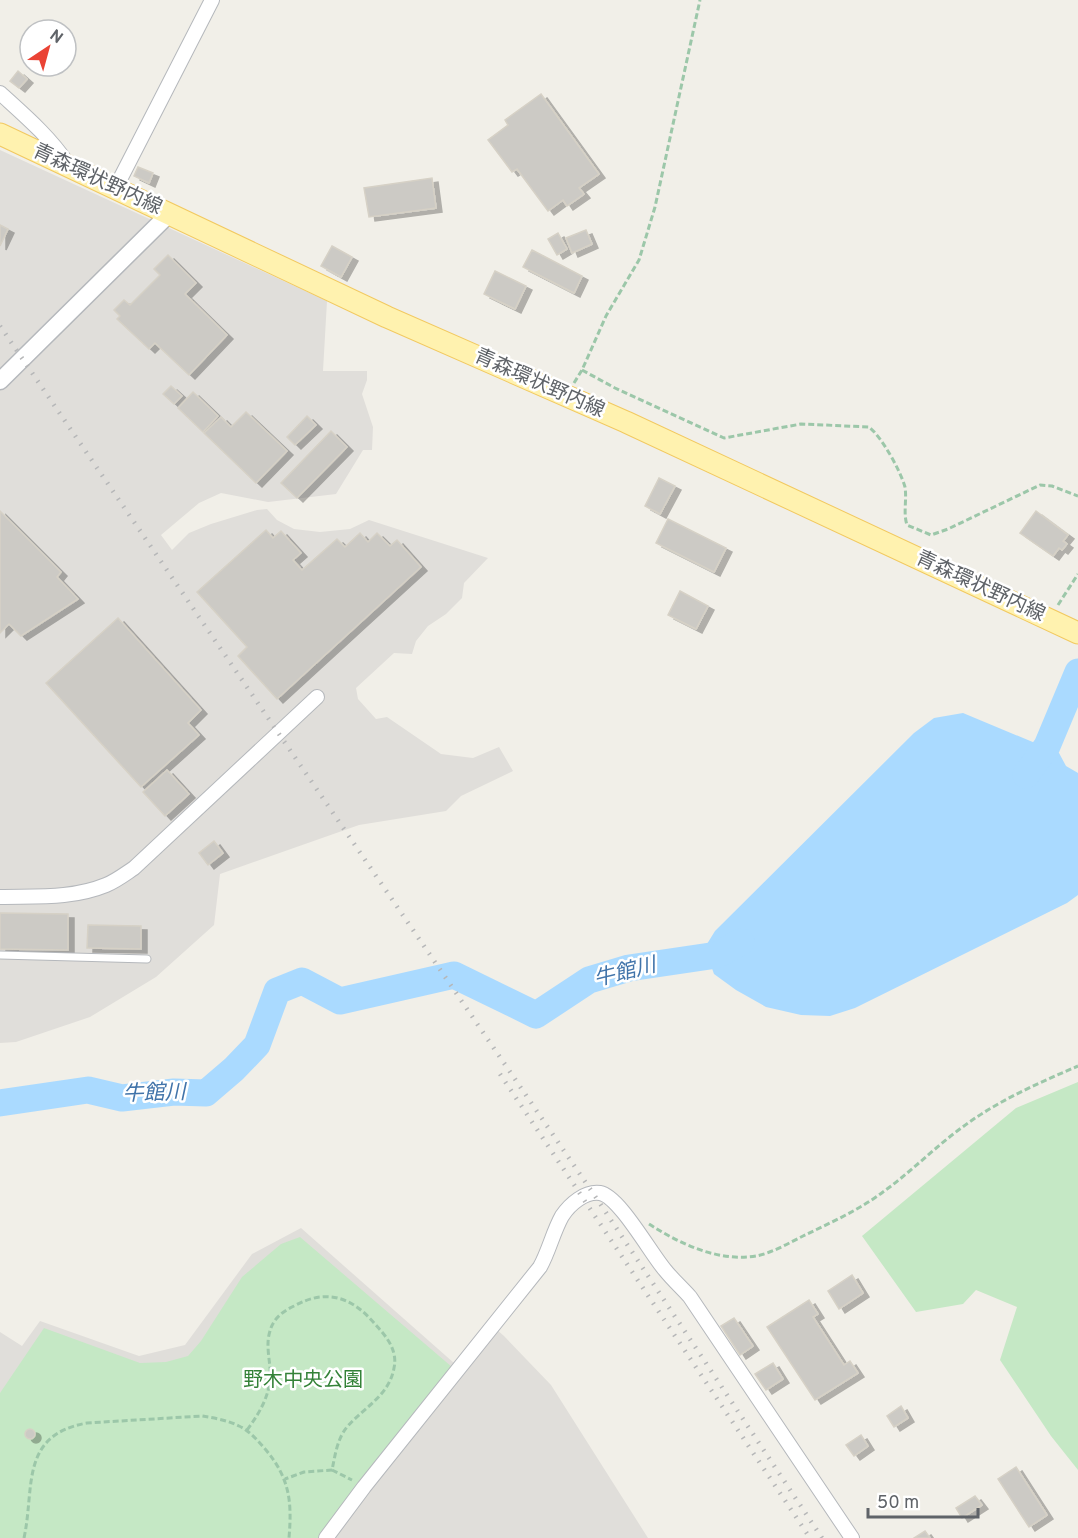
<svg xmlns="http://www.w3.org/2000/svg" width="1078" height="1538" font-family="Overpass,'Noto Sans JP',sans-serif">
  <defs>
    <filter id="shadow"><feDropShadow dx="6" dy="4" stdDeviation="0" flood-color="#0004"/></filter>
  </defs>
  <rect width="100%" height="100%" fill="#f1efe8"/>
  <!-- industrial -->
  <g fill="#e0deda">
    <polygon points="0,150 327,301 323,371 367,371 367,380 362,394 373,427 372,450 363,450 336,494 268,502 221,493 199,503 161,535 172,550 189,533 211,524 257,510 267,509 277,520 294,529 320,532 350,529 369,520 488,558 464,583 462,598 446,614 428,626 416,641 412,654 394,653 356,688 358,699 376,719 387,717 441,754 473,758 499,747 513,771 461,796 446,811 359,825 220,874 214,925 156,977 90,1017 16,1042 0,1043"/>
    <polygon points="301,1228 454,1363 488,1322 504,1336 551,1385 648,1538 0,1538 0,1332 22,1346 40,1321 139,1356 185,1345 252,1254"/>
  </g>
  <!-- green -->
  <g fill="#c5e8c5">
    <polygon points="1078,1082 1078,1470 1051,1436 1000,1360 1017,1307 976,1290 963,1304 916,1312 862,1236 1016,1108"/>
    <polygon points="300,1237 452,1367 320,1538 0,1538 0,1393 44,1328 140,1363 166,1362 188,1356 201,1341 242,1277 281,1244"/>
  </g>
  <!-- water -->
  <polygon fill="#aadaff" points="963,713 1059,753 1066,766 1078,773 1078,895 1067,903 855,1008 830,1016 801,1015 766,1007 736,990 714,974 708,957 707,944 715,931 914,733 934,718"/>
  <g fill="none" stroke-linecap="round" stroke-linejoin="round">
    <!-- river -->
    <g stroke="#aadaff" stroke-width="27">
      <polyline points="1026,775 1047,746 1078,672"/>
      <polyline points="0,1103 88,1090 122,1098 174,1092 206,1093 234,1069 257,1045 277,991 302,981 340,1001 454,975 536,1015 589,980 629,968 717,955 741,942"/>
    </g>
  </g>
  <!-- building -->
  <g fill="#cccac5" stroke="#d6d1c6" stroke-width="1.5" filter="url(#shadow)">
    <polygon points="18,71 27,79 19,88 10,81"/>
    <polygon points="541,94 599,174 579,188 584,194 567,206 563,200 548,211 517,169 512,172 488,140 508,125 505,120"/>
    <polygon points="138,167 153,173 149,183 134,176"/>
    <polygon points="432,178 436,208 369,217 364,188"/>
    <polygon points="0,225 8,229 0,246"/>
    <polygon points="586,230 592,244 572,253 566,238"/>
    <polygon points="558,233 567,249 557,255 548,239"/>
    <polygon points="332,246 352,257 341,277 321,266"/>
    <polygon points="532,250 582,276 574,293 523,267"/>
    <polygon points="168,255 196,283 185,294 227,335 189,375 155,343 149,349 117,319 120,316 114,310 124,300 130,305 160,275 154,269"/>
    <polygon points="495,271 526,286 515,309 484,294"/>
    <polygon points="171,386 182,396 174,404 163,394"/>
    <polygon points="193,392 218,416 203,432 178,408"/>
    <polygon points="246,412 287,451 256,483 204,433 221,417 231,427"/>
    <polygon points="307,416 316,425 295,445 287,437"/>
    <polygon points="331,431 347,447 297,498 281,483"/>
    <polygon points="659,478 675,486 660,514 645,506"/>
    <polygon points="0,511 61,572 57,577 78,599 21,636 9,624 0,633"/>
    <polygon points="1036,511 1068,535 1063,541 1067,544 1062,550 1059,548 1053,556 1020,533"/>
    <polygon points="668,519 726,548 714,572 656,543"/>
    <polygon points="266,530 273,538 281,531 301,553 293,560 302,570 337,539 345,547 360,533 368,542 377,533 390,546 397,540 421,567 277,699 238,656 247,647 197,592"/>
    <polygon points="680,591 708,606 696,629 668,615"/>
    <polygon points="118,618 201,710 188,723 199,735 141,787 46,683"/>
    <polygon points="167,770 189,794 165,816 143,792"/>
    <polygon points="214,841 223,853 208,865 199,853"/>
    <polygon points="0,913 68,914 68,950 0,949"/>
    <polygon points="88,925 141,926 141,949 87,948"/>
    <polygon points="852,1275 863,1293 839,1309 828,1291"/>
    <polygon points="809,1300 818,1314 813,1317 844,1365 850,1361 858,1373 815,1400 767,1327"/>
    <polygon points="734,1318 753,1346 740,1355 721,1326"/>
    <polygon points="773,1363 783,1379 766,1390 755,1374"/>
    <polygon points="901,1406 908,1418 894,1427 887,1416"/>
    <circle cx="30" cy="1434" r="5"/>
    <polygon points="861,1435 868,1446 854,1456 846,1445"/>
    <polygon points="1016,1467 1047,1515 1029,1527 998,1479"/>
    <polygon points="975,1496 982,1505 962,1518 956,1508"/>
    <polygon points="925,1531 930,1538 914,1538"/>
  </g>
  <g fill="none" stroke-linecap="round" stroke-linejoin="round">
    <defs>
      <polyline id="service" points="0,955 147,959"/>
      <g id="minor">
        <path d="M0 93C24 115 49 136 67 163"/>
        <polyline points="115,189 212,0"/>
        <path d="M0 897C36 896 72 899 106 885 116 881 125 874 134 868L317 697"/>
        <path d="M326 1538 364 1487 540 1267C549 1251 553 1232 562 1216 570 1204 585 1191 600 1193 619 1196 651 1254 665 1270 673 1280 682 1288 690 1297L852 1538"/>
      </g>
      <polyline id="tertiary" points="0,381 169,214"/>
      <polyline id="primary" points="0,134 387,317 626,422 1078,633"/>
    </defs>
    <!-- service casing -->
    <use href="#service" stroke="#b5b8bc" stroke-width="9"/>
    <!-- minor casing -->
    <use href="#minor" stroke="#b5b8bc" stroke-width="16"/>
    <!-- tertiary casing -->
    <use href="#tertiary" stroke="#b5b8bc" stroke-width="19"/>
    <!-- primary casing -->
    <use href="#primary" stroke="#f2c960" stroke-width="23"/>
    <!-- path -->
    <g stroke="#9cc7a9" stroke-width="3" stroke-dasharray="6 3" stroke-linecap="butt">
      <path d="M582 370 615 388 724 438 801 424 869 427C882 437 901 472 905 487 907 500 903 513 907 525L931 535 948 529 1040 485 1052 486 1078 496"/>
      <polyline points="574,383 582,370 606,316 639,260 655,207 700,0"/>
      <polyline points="1058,605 1078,574"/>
      <path d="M649 1224C680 1244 718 1262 756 1256 772 1253 789 1243 803 1236 830 1223 859 1210 883 1192 911 1172 936 1146 964 1126 999 1100 1039 1083 1078 1066"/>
      <path d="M247 1430C261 1411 272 1392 270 1368 269 1356 266 1343 270 1331 273 1319 283 1311 294 1306 327 1288 352 1297 375 1324 386 1336 398 1350 394 1368 389 1396 364 1407 347 1427 337 1439 335 1456 332 1470L304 1472 285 1479"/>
      <polyline points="332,1470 352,1480"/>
      <path d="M24 1538C35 1488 19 1435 87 1423L202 1416C214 1418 227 1420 239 1426 250 1431 258 1441 266 1450 290 1479 292 1502 289 1538"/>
    </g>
    <!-- service -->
    <use href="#service" stroke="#fff" stroke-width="7"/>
    <!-- minor -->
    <use href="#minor" stroke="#fff" stroke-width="14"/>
    <!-- tertiary -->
    <use href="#tertiary" stroke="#fff" stroke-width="16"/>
    <!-- primary -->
    <use href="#primary" stroke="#fff2af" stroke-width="21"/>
    <!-- rail -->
    <g stroke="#b6b7b8" stroke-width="4.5" stroke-dasharray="1.5 8" stroke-linecap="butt">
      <polyline points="0,326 599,1202 822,1538"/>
      <polyline points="500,1074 810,1538"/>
    </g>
  </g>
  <g text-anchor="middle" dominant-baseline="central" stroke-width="5" stroke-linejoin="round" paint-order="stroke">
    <!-- street labels -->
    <g font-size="20" fill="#5f6368" stroke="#fff">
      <text transform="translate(97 180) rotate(25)">青森環状野内線</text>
      <text transform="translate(539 384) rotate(24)">青森環状野内線</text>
      <text transform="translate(980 587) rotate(25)">青森環状野内線</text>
    </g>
    <!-- park labels -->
    <g font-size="20" fill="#348238" stroke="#fff">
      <text x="303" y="1381">野木中央公園</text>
    </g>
    <!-- water labels -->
    <g font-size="21" font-style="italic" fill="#4174aa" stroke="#fff">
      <text transform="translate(625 973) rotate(-14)">牛館川</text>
      <text transform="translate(154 1094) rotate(-2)">牛館川</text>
    </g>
  </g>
  <!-- north arrow -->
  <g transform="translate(48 48) rotate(36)"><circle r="28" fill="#ffffff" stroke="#bfc1c3" stroke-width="1.5"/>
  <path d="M0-4.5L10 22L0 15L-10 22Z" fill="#ea4335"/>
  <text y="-9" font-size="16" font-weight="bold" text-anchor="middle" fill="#5f6368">N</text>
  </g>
  <!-- scale -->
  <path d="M868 1508v9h110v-9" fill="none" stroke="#5f6368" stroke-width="3"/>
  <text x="877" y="1508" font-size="18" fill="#5f6368" stroke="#ffffff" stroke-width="4.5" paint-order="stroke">50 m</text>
</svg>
